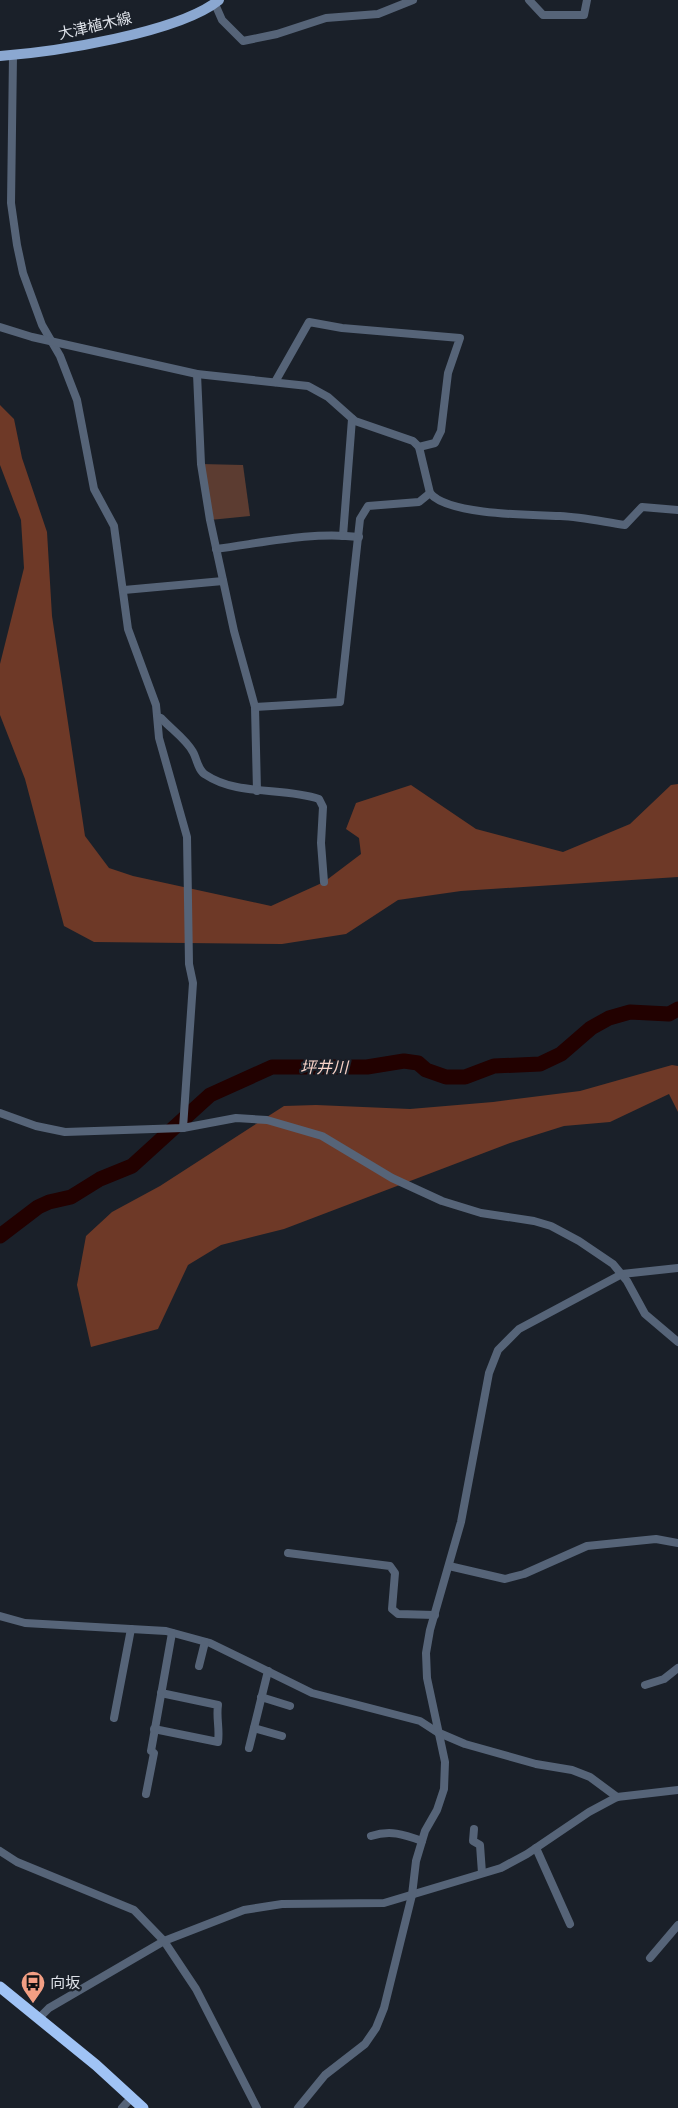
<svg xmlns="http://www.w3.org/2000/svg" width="678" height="2108" font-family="'DejaVu Sans','Noto Sans JP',sans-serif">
  <rect width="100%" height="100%" fill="#1a2029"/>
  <!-- green -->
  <polygon fill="#5c3c31" points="201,464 243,465 250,516 210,520"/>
  <!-- forest -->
  <g fill="#6e3927">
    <polygon points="0,405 14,419 22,458 47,532 52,616 85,836 109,868 133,876 271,906 324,882 361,854 359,838 346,829 356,803 411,785 476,829 563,852 630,824 671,785 678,784 678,877 461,891 398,900 346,934 282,944 94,942 64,926 25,779 0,715 0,664 24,568 21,520 0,465"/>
    <polygon points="672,1065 678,1066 678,1112 669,1094 610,1122 564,1126 510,1143 284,1229 221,1245 188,1265 158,1329 91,1347 77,1285 86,1236 112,1212 160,1186 284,1106 316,1105 410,1109 493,1102 580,1091"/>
  </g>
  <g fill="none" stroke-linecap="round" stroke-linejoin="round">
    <!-- river -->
    <polyline stroke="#220100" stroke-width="15" points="0,1236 38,1207 49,1202 71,1197 100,1179 132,1166 210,1095 272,1067 367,1067 404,1061 418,1063 426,1070 446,1077 465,1077 494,1066 540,1064 561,1054 591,1028 609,1018 630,1012 669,1014 678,1009"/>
    <!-- minor -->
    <g stroke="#566478" stroke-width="8">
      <polyline points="529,0 543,15 584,15 587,0"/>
      <polyline points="215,4 222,20 243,41 277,34 326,18 378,14 413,0"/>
      <polyline points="10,56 13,56 11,203 17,245 23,273 42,325 60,356 77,400 94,489 114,526 128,629 156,705 159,738 187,837 189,964 193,983 183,1128"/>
      <path d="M0 327 32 337 197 374 308 386 328 397 355 421 413 441 419 447 430 493C447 515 531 515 560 516 582 517 604 522 625 525L642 507 678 510"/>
      <polyline points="197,374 201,464 210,520 234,631 255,707 257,791"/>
      <polyline points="275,382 309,322 342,328 460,338 448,373 441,431 435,443 419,447"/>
      <polyline points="343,536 352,419"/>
      <path d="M216 549C262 543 312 531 359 537"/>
      <polyline points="124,590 223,581"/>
      <polyline points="255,707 340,702 360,519 368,506 419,502 430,493"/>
      <path d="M158 717 161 718C171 729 186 739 193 752 197 759 198 771 206 775 237 796 284 787 319 799L323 807 321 843 324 882"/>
      <polyline points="0,1113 36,1126 65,1132 183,1128 236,1118 267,1120 322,1136 392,1178 442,1201 481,1213 534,1221 551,1226 579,1241 613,1264 627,1281 645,1314 678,1342"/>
      <polyline points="288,1553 390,1566 395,1573 392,1609 398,1614 435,1615"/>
      <polyline points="449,1566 505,1579 524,1574 587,1546 656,1539 678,1543"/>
      <polyline points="0,1616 25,1623 166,1631 210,1643 312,1693 420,1721 437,1732 465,1744 536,1764 572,1770 590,1777 617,1797"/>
      <polyline points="199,1666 205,1642"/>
      <polyline points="645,1685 664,1679 678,1668"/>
      <polyline points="261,1697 290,1706"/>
      <polyline points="114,1718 131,1629"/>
      <polyline points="254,1728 282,1736"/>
      <path d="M154 1729 218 1742C220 1729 216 1718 218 1705L161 1693"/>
      <polyline points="249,1748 268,1671"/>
      <polyline points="146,1794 154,1753 151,1751 172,1633"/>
      <polyline points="474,1829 473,1841 480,1845 482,1873"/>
      <path d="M371 1836C390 1830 403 1834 422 1841"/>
      <polyline points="536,1848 570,1924"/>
      <polyline points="0,1851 17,1862 134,1910 164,1941 196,1989 257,2108"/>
      <polyline points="650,1958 678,1925"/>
      <polyline points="39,2018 49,2008 164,1941 244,1910 282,1904 384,1903 501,1868 527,1854 589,1812 617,1797 678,1790"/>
      <polyline points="122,2108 132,2097"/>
      <polyline points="298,2108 325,2075 365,2044 376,2028 384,2008 412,1895 416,1861 425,1831 437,1810 444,1789 445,1762 427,1678 426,1653 430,1630 461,1522 489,1373 498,1350 519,1329 622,1274 678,1268"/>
    </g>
    <!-- major -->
    <path stroke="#8ba8d1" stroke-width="10" d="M0 56C54 52 178 33 219 0"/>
    <!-- highway -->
    <polyline stroke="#a0c3f5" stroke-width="11" points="0,1987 96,2065 143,2108"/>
  </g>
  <!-- icons -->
  <defs>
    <symbol id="bus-pin" viewBox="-11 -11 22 30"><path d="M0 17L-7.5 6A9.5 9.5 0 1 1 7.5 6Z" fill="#f39f84" stroke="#1a2029"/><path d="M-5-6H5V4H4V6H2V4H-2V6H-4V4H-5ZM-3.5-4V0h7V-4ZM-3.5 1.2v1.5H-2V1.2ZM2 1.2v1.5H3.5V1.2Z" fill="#111"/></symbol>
  </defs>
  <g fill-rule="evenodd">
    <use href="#bus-pin" x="19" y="1969" width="28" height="38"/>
  </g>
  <g text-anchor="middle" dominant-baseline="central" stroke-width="4.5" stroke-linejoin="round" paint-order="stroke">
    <!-- street labels -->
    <g font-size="15" fill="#dde1e8" stroke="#1a2029">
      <text transform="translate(95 26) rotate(-13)">大津植木線</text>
    </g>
    <!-- poi labels -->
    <g font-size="15" fill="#dde1e8" stroke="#1a2029" text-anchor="start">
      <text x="50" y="1983">向坂</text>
    </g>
    <!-- water labels -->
    <g font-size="16" font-style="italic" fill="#f8d3c8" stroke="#1a2029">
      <text x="324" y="1067">坪井川</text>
    </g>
  </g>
</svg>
